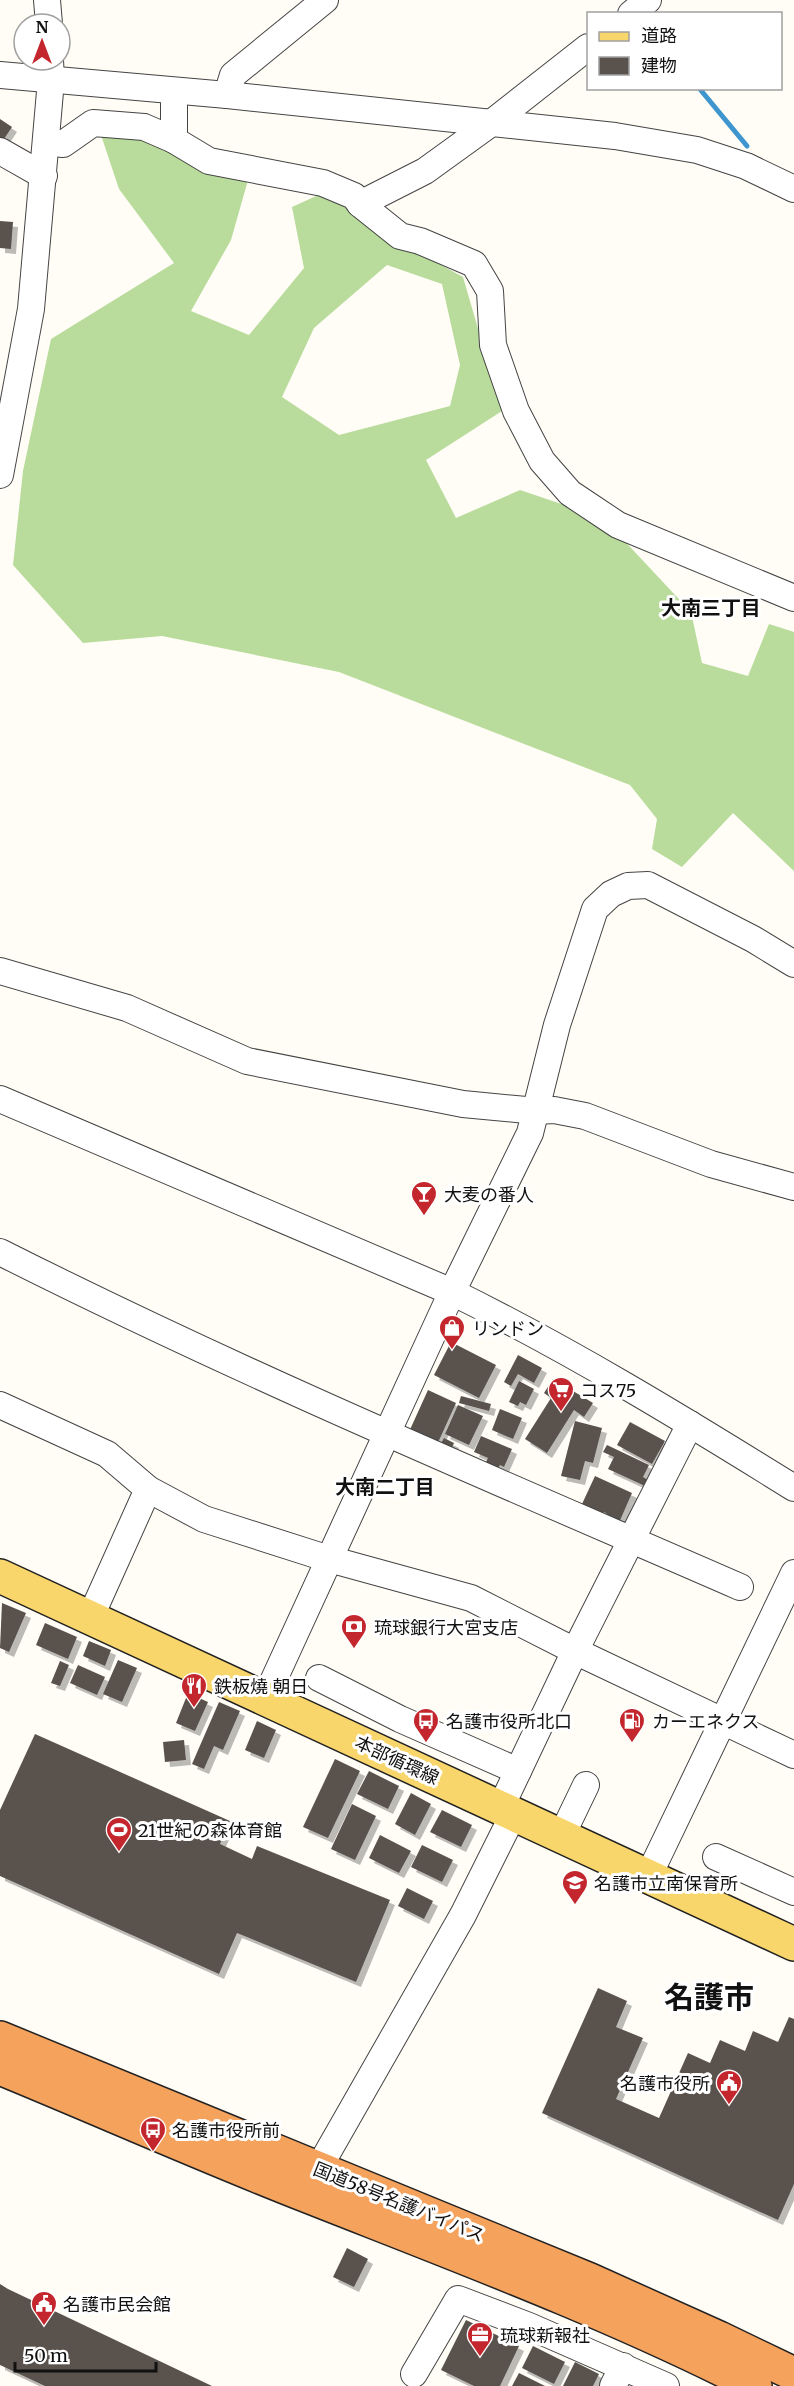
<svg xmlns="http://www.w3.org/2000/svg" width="794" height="2386" font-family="Merriweather,'Noto Sans JP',serif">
  <defs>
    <filter id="shadow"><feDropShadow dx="5" dy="5" stdDeviation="0" flood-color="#0004"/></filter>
  </defs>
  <rect width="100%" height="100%" fill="#fffdf5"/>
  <!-- forest -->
  <path fill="#b9dc9c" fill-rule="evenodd" d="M98 126H127L248 180 231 240 191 311 249 335 304 268 292 207 325 192 388 236 463 277 502 411 426 460 456 518 520 490 603 518 691 612 702 663 748 676 769 624 794 632V871L733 813 682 867 652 849 657 819 630 785 339 672 162 636 83 643 13 565 23 471 51 339 174 263 119 189ZM387 265 442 284 460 365 450 406 339 435 282 397 314 328Z"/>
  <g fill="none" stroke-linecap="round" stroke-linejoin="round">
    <!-- stream -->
    <polyline stroke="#3f96cf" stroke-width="5" points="699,88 747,146"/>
  </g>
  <!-- building -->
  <g fill="#5a524d" filter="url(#shadow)">
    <polygon points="0,119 12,127 0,145"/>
    <polygon points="0,221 13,222 11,249 0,248"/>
    <polygon points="451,1342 496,1365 479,1398 434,1375"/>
    <polygon points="518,1355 542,1368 534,1383 518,1374 511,1386 504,1382"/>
    <polygon points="553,1379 593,1403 584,1417 574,1410 547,1453 525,1439 551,1398 544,1393"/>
    <polygon points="519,1381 534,1389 526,1405 520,1402 518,1406 509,1402"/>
    <polygon points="428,1390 456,1403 436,1447 408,1434"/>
    <polygon points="461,1396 491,1404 489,1411 459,1403"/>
    <polygon points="458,1405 483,1416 469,1445 445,1434"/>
    <polygon points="500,1409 522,1418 513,1439 492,1430"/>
    <polygon points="575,1421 602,1428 593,1463 585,1461 580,1480 561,1476"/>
    <polygon points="630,1422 665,1441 652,1464 617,1445"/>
    <polygon points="481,1436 512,1449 504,1467 500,1465 496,1472 484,1466 488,1458 474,1452"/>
    <polygon points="444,1438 454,1443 449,1454 438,1449"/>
    <polygon points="607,1445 649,1465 643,1477 648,1480 645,1486 608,1469 614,1457 603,1452"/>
    <polygon points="595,1476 632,1493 618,1525 605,1519 607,1514 604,1512 600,1520 593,1509 582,1504"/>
    <polygon points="2,1603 26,1613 9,1652 0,1648"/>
    <polygon points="45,1623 77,1637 68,1659 36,1645"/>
    <polygon points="89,1641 111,1650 105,1666 83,1656"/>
    <polygon points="118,1660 137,1668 122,1702 103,1694"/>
    <polygon points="60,1661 69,1665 60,1686 51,1683"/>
    <polygon points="78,1665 105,1677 97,1695 70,1683"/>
    <polygon points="188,1693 208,1702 195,1731 176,1723"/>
    <polygon points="219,1702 240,1711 223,1750 214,1746 204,1769 192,1764"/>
    <polygon points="257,1721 276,1730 264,1758 245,1750"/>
    <polygon points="35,1734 230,1821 220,1844 252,1859 257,1846 390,1900 356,1982 237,1933 219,1974 0,1876 0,1810"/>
    <polygon points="184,1740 186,1760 165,1762 163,1742"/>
    <polygon points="335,1759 360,1771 328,1838 303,1827"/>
    <polygon points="369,1771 399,1786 388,1809 357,1794"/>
    <polygon points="411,1793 431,1804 415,1835 395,1824"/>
    <polygon points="352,1804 376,1816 355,1860 331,1849"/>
    <polygon points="442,1810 472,1825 461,1847 430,1832"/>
    <polygon points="380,1835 411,1851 399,1873 369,1858"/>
    <polygon points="422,1845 453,1860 442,1882 411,1867"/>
    <polygon points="407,1888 433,1901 424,1919 398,1906"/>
    <polygon points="598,1988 627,2001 616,2027 643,2038 616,2099 659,2118 688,2053 710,2063 720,2040 745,2051 753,2031 778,2042 789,2017 794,2019 794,2184 778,2220 542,2113"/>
    <polygon points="347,2248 368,2259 354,2287 333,2277"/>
    <polygon points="0,2284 8,2289 212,2386 45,2386 0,2365"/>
    <polygon points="466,2320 519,2346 500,2386 474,2386 441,2370"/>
    <polygon points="533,2346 565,2362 554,2384 522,2368"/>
    <polygon points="575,2362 599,2374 593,2386 563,2386"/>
    <polygon points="519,2373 545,2386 512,2386"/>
  </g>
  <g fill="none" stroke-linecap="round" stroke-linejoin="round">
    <defs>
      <g id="minor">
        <polyline points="47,0 49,24"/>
        <polyline points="631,14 648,0"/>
        <polyline points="0,75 227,95 615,136 697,150 746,166 794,189"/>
        <polyline points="174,91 174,140"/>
        <polyline points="227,95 233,75 325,0"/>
        <polyline points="47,142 63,144 93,123 144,127 174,140 209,161 323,183 354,196 360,204 400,236 420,241 474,264 490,291 493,345 516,411 542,461 570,493 618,525 794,598"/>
        <polyline points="0,151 44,176"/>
        <polyline points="360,204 425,171 490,124 588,47"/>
        <polyline points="0,475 31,309 51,80 50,60"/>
        <polyline points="0,971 127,1008 247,1061 463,1104 537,1111 554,1110 585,1116 711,1164 794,1187"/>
        <path d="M0 1099 452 1292C570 1350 683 1419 794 1488"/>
        <path d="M0 1252C242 1374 492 1479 740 1587"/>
        <polyline points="0,1405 107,1454 148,1489 204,1519 329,1559 471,1598 575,1651 794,1755"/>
        <polyline points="91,1616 148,1489"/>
        <polyline points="319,1678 400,1719 518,1771"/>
        <polyline points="265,1699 452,1292 530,1133 557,1025 595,909 611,894 628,886 648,885 753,939 794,964"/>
        <polyline points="500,1809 575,1651 690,1424"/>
        <polyline points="561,1837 586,1785"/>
        <polyline points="716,1857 794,1892"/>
        <polyline points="648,1877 794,1573"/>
        <polyline points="309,2185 463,1915 513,1815"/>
        <polyline points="414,2374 458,2299 529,2326 666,2386"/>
        <polyline points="613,2386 623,2366"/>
      </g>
      <polyline id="major" points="0,1576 794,1944"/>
      <g id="highway">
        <polyline points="0,2038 590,2280 719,2338 794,2374"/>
        <path d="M0 2068C102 2110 203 2155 305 2195 457 2255 610 2312 755 2386"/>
      </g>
    </defs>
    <!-- minor casing -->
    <use href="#minor" stroke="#444" stroke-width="28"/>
    <!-- major casing -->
    <use href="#major" stroke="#222" stroke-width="36"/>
    <!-- highway casing -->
    <use href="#highway" stroke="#222" stroke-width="36"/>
    <!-- minor -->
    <use href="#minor" stroke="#fff" stroke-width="26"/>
    <!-- major -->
    <use href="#major" stroke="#f9d66b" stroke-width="33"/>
    <!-- highway -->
    <use href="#highway" stroke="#f5a25d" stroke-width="33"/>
  </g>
  <!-- icons -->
  <defs>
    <symbol id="bar-pin" viewBox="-11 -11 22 30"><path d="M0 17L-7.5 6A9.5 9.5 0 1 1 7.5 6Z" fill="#c4262e" stroke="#fff"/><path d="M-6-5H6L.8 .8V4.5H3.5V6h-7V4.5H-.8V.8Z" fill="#fff"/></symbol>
    <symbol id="shop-pin" viewBox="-11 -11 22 30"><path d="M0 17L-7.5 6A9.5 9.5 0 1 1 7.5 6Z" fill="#c4262e" stroke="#fff"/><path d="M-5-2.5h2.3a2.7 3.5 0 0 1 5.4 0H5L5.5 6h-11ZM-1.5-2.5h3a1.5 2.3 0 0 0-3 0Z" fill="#fff"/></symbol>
    <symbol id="supermarket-pin" viewBox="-11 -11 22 30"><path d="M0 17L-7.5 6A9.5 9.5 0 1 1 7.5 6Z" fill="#c4262e" stroke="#fff"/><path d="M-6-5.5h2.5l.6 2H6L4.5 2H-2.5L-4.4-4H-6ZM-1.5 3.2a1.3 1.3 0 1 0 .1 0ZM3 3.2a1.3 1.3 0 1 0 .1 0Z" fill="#fff"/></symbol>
    <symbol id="bank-pin" viewBox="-11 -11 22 30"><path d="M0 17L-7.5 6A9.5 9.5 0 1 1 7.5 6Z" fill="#c4262e" stroke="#fff"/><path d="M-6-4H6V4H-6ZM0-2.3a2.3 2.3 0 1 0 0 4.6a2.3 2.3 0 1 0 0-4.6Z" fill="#fff"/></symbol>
    <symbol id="restaurant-pin" viewBox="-11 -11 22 30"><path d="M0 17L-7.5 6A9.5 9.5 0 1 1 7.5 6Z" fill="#c4262e" stroke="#fff"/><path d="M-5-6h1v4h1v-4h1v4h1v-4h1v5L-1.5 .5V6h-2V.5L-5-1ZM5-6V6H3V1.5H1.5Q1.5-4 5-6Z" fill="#fff"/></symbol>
    <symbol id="bus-pin" viewBox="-11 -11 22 30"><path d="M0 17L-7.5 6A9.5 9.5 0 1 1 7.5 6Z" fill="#c4262e" stroke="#fff"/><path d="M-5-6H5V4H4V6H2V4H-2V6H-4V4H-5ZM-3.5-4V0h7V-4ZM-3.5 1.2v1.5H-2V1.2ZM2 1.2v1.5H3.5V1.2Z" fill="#fff"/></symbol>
    <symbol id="fuel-pin" viewBox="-11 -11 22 30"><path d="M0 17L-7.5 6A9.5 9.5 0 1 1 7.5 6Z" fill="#c4262e" stroke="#fff"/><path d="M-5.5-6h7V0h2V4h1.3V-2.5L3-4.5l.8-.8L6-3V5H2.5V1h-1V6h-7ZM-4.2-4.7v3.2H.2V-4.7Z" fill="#fff"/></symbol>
    <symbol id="stadium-pin" viewBox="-11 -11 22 30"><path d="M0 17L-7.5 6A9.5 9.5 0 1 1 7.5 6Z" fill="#c4262e" stroke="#fff"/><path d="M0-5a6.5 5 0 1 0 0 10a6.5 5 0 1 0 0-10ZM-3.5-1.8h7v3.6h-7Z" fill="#fff"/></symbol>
    <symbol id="school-pin" viewBox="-11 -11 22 30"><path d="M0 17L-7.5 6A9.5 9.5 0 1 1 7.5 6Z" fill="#c4262e" stroke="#fff"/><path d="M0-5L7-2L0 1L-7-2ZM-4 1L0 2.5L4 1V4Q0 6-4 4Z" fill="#fff"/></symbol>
    <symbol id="civic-pin" viewBox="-11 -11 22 30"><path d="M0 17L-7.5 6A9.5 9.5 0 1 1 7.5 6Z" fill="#c4262e" stroke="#fff"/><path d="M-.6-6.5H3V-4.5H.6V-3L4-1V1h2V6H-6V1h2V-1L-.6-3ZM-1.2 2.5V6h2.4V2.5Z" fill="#fff"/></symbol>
    <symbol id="office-pin" viewBox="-11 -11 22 30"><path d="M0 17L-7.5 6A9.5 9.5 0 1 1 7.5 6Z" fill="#c4262e" stroke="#fff"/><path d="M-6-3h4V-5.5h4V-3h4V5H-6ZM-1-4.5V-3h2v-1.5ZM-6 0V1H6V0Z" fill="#fff"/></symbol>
  </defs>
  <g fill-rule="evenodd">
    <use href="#bar-pin" x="409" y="1179" width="30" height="40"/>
    <use href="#shop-pin" x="437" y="1313" width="30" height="40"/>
    <use href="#supermarket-pin" x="546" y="1375" width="30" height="40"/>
    <use href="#bank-pin" x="339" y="1612" width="30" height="40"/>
    <use href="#restaurant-pin" x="179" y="1671" width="30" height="40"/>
    <use href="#bus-pin" x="411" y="1706" width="30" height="40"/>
    <use href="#fuel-pin" x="617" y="1706" width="30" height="40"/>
    <use href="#stadium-pin" x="104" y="1815" width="30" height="40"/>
    <use href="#school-pin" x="560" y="1868" width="30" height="40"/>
    <use href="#civic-pin" x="714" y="2068" width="30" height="40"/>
    <use href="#bus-pin" x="138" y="2115" width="30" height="40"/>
    <use href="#civic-pin" x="29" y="2289" width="30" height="40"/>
    <use href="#office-pin" x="465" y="2320" width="30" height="40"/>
  </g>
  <g text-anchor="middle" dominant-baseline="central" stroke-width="6" stroke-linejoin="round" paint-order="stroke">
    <!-- poi labels -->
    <g font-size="18" fill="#111" stroke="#fff" text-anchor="start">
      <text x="444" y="1194">大麦の番人</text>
      <text x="472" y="1328">リンドン</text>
      <text x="580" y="1390">コス75</text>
      <text x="374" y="1627">琉球銀行大宮支店</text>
      <text x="214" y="1686">鉄板燒 朝日</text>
      <text x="446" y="1721">名護市役所北口</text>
      <text x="652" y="1721">カーエネクス</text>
      <text x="138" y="1830">21世紀の森体育館</text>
      <text x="594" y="1883">名護市立南保育所</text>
      <text x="710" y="2083" text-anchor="end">名護市役所</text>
      <text x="172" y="2130">名護市役所前</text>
      <text x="63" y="2304">名護市民会館</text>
      <text x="500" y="2335">琉球新報社</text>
    </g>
    <!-- street labels -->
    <g font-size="18" fill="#111" stroke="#fff">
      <text transform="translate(397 1760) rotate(25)">本部循環線</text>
      <text transform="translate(399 2202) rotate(22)">国道58号名護バイパス</text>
    </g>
    <!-- neighbourhood labels -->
    <g font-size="20" font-weight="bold" fill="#111" stroke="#fff">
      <text x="711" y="607">大南三丁目</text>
      <text x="385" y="1486">大南二丁目</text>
    </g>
    <!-- town labels -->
    <g font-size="30" font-weight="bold" fill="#111" stroke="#fff">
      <text x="709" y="1997">名護市</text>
    </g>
  </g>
  <!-- legend -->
  <rect x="587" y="12" width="195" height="78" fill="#ffffff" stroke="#a0a0a0" stroke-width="1.5"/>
  <rect x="599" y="32" width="30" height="9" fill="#f9d66b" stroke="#a0a0a0" stroke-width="1.5"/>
  <text x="641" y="42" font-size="18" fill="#111111">道路</text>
  <rect x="599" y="57" width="30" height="18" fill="#5a524d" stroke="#a0a0a0" stroke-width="1.5"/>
  <text x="641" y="72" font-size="18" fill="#111111">建物</text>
  <!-- north arrow -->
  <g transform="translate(42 42)"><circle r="28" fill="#ffffff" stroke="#a0a0a0" stroke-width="1.5"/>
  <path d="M0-4.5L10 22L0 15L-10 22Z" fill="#c4262e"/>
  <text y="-9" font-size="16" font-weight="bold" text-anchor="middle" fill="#111111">N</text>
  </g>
  <!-- scale -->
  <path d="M15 2362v9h141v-9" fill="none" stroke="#111111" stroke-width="3"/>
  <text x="24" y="2362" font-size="18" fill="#111111" stroke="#ffffff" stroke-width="4.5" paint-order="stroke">50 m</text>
</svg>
